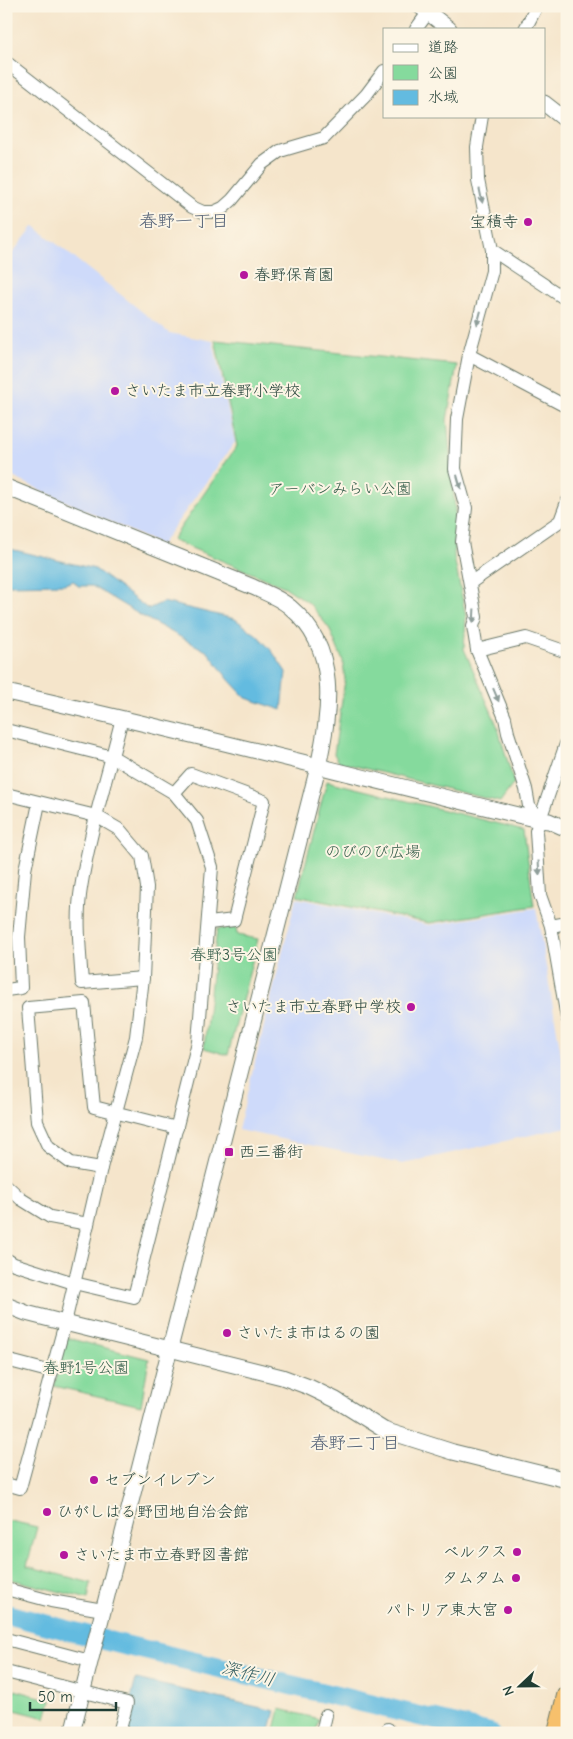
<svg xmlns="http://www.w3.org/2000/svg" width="573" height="1739" font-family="'Comic Neue','Klee One',sans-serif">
  <rect width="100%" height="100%" fill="#fcf5e5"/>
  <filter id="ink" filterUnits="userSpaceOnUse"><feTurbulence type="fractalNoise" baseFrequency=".02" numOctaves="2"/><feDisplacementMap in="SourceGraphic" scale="10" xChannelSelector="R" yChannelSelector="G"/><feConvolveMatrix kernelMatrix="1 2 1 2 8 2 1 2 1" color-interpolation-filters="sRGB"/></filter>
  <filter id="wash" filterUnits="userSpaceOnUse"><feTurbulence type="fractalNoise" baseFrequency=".0096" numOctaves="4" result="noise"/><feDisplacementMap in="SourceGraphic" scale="20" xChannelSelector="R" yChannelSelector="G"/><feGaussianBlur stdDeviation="1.12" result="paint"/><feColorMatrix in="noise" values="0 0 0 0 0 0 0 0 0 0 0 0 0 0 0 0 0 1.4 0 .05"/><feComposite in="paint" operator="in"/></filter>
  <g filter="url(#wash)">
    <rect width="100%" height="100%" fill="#f5e5cb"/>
    <!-- built -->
    <g fill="#cedafa">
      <polygon points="34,226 169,333 213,341 235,442 161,545 6,474 6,261"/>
      <polygon points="296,898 429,925 536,908 567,1089 567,1127 402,1164 238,1130"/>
    </g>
    <!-- green -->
    <g fill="#85da9d" stroke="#528c68">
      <polygon points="215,340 457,365 447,420 455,508 454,557 466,617 464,649 497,725 514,783 500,802 339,762 334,754 345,680 343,661 329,628 309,603 285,587 172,540 237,446"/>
      <polygon points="327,781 524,830 534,906 429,923 297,896"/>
      <polygon points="236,928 237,935 258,939 228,1055 204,1048 217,929"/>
      <polygon points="67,1338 149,1359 141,1406 54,1386"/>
      <polygon points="6,1520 37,1527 27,1566 91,1583 88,1599 6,1578"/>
      <polygon points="11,1689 51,1700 46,1718 7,1708"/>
      <polygon points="280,1709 319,1719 315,1733 274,1733"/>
    </g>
    <!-- water -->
    <g fill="#63bbe0" stroke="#417c8a">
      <polygon points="6,548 95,569 148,609 163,602 235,619 257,635 272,651 286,672 282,710 246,698 229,680 208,652 140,615 92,586 78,586 74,581 64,584 6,585"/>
      <polygon points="136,1679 275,1711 269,1733 122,1733"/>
    </g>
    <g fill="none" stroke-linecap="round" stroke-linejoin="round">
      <!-- river -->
      <polyline stroke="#63bbe0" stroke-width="20" points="6,1614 120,1644 490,1733"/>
    </g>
  </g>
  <g filter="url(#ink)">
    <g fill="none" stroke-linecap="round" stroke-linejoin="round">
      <defs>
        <g id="minor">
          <polyline points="416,29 433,6"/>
          <polyline points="525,29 537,6"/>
          <polyline points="6,62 192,207 203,212 214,212 223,208 232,200 262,164 280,151 324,138 366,95 384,71"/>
          <polyline points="482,116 477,147 478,180 492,250 492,271 469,355 457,419 455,469 466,508 462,542 476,617 473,626 477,650 505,718 508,733 526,789 529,806 539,820"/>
          <polyline points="492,250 567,300"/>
          <polyline points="469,355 567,407"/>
          <polyline points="470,583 560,521 567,502"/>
          <polyline points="477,650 526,638 567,652"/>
          <path d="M122 718C108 774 90 830 81 888 76 919 80 951 82 983L143 978"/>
          <polyline points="6,730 113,757 174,793 197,821 212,867 198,1042 134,1297 74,1283 14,1264 6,1259"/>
          <polyline points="567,741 536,831 540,895 551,926 567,1018"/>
          <polyline points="174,793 191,774 264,801 234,920 209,923"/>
          <polyline points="6,794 96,816 120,830 142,856 147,887 143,978 136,1037 101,1168 65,1323 20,1488 6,1484"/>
          <polyline points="551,926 567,923"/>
          <polyline points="6,990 21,988 19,937 25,870 39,803"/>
          <polyline points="101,1168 71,1163 48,1146 37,1122 28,1008 84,1003 94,1107 177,1128"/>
          <polyline points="6,1185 21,1199 50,1217 88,1224"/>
          <polyline points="6,1360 52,1372"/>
          <polyline points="6,1589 51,1601 103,1610"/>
          <polyline points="6,1639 90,1661"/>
          <polyline points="6,1672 127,1703 119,1733"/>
          <polyline points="322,1733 326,1715"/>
          <polyline points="387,1733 388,1729"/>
        </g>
        <g id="tertiary">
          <polyline points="420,6 449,29"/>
          <polyline points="544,103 567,121"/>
          <path d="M6 487 253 587C266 593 280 598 290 607 340 649 330 711 318 767L72 1733"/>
          <path d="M6 692C185 731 361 778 539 820L549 821 567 829"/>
          <polyline points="6,1305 26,1313 65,1323 282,1377 309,1387 336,1400 384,1430 453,1452 567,1480"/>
        </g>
        <polyline id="trunk" points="558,1733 567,1696"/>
      </defs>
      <!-- minor casing -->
      <use href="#minor" stroke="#6a7869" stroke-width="14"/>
      <!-- tertiary casing -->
      <use href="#tertiary" stroke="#6a7869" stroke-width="17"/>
      <!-- trunk casing -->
      <use href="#trunk" stroke="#6a7869" stroke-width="22"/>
      <!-- minor -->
      <use href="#minor" stroke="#fff" stroke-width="12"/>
      <!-- tertiary -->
      <use href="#tertiary" stroke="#fff" stroke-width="15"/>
      <!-- trunk -->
      <use href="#trunk" stroke="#f7c06c" stroke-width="20"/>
    </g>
    <!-- one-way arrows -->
    <defs><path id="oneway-solid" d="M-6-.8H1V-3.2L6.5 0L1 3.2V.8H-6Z" transform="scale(1.25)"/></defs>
    <g fill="#8f9e9a">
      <use href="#oneway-solid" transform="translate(481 196) rotate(78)"/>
      <use href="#oneway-solid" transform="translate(479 318) rotate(105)"/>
      <use href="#oneway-solid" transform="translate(459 482) rotate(74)"/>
      <use href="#oneway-solid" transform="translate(474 616) rotate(93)"/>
      <use href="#oneway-solid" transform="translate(496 695) rotate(67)"/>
      <use href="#oneway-solid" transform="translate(539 868) rotate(86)"/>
    </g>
  </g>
  <!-- markers -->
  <g fill="#b5179e" stroke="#fcf5e5" stroke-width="2">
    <circle cx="528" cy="222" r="5"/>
    <circle cx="244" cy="275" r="5"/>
    <circle cx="115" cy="391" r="5"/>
    <circle cx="411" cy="1007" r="5"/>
    <rect x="224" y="1147" width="10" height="10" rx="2.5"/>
    <circle cx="227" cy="1333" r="5"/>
    <circle cx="94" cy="1480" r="5"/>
    <circle cx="47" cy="1512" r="5"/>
    <circle cx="517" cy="1552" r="5"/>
    <circle cx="64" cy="1555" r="5"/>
    <circle cx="516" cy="1578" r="5"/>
    <circle cx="508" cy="1610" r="5"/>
  </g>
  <g text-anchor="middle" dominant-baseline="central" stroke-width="4" stroke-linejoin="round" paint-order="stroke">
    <!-- poi labels -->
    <g font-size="16" fill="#1f3d34" stroke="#fcf5e5" text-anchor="start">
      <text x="518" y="222" text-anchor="end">宝積寺</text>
      <text x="254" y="275">春野保育園</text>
      <text x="125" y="391">さいたま市立春野小学校</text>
      <text x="401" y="1007" text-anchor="end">さいたま市立春野中学校</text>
      <text x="239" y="1152">西三番街</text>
      <text x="237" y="1333">さいたま市はるの園</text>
      <text x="104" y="1480">セブンイレブン</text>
      <text x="57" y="1512">ひがしはる野団地自治会館</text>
      <text x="507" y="1552" text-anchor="end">ベルクス</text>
      <text x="74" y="1555">さいたま市立春野図書館</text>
      <text x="506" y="1578" text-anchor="end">タムタム</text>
      <text x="498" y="1610" text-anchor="end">パトリア東大宮</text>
    </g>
    <!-- park labels -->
    <g font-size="16" fill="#335c49" stroke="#fcf5e5">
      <text x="340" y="489">アーバンみらい公園</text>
      <text x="373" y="852">のびのび広場</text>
      <text x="234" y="955">春野3号公園</text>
      <text x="86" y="1368">春野1号公園</text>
    </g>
    <!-- neighbourhood labels -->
    <g font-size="18" fill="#546277" stroke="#fcf5e5">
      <text x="184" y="221">春野一丁目</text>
      <text x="355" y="1443">春野二丁目</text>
    </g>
    <!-- water labels -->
    <g font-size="18" font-style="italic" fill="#305c5f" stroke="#fcf5e5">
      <text transform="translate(248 1674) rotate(14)">深作川</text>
    </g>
  </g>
  <!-- margin -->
  <rect width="573" height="1739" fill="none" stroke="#fcf5e5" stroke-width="25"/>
  <!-- legend -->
  <rect x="383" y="28" width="162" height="90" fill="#fcf5e5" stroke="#a4ab9e"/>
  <rect x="393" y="44" width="25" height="8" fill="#ffffff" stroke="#a4ab9e"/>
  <text x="428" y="52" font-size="15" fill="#1f3d34">道路</text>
  <rect x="393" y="65" width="25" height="15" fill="#85da9d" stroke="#a4ab9e"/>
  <text x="428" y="78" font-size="15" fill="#1f3d34">公園</text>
  <rect x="393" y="90" width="25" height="15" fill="#63bbe0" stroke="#a4ab9e"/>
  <text x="428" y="102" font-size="15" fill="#1f3d34">水域</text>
  <!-- north arrow -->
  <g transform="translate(520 1686) rotate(248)" stroke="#fcf5e5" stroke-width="4" paint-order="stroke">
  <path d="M0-4L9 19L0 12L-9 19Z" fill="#1f3d34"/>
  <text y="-8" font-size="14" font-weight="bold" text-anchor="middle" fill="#1f3d34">N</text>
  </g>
  <!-- scale -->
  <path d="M30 1702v8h86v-8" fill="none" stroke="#1f3d34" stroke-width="2.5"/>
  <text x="38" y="1702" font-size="15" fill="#1f3d34" stroke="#fcf5e5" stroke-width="4" paint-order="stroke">50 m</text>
</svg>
